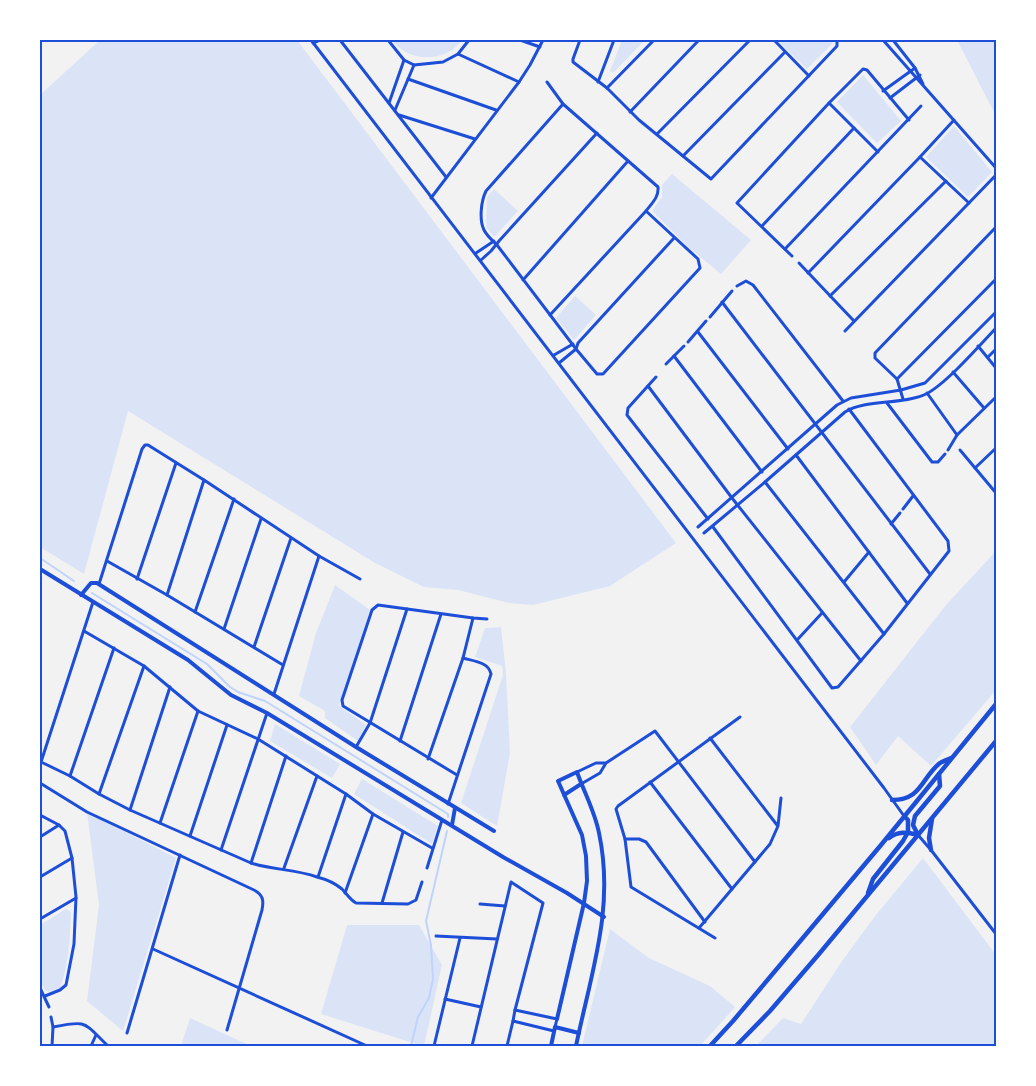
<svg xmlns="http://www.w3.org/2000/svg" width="1036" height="1086" font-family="Lato,sans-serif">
  <rect width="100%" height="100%" fill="#f2f2f2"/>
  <!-- green -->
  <g fill="#dbe4f7">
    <polygon points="100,40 297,40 676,543 610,586 533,605 509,603 458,590 424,587 375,563 128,411 84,574 40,547 40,95"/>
    <path d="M392 40H462C446 63 408 63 392 40Z"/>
    <polygon points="622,40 645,40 613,73 610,71"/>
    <polygon points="777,40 830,40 833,43 807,69"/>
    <polygon points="957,40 996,40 996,116"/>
    <polygon points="863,75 901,121 877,143 837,102"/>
    <polygon points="954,126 992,172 968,197 926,157"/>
    <polygon points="672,174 751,240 721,274 687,246 652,211 662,197 662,185"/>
    <polygon points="494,189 518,211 494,237 486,227 487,197"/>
    <polygon points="575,296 596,315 574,340 556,318"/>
    <polygon points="996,551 996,690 931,766 898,736 876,765 850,727 946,605"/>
    <polygon points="335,585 370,610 339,706 366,725 358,741 325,718 325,711 299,696 316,633"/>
    <polygon points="501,627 506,673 510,753 497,826 461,803 503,675 502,666 475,657 485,628"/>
    <polygon points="275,724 340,764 332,778 270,741"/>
    <polygon points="362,779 438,826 432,844 354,794"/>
    <polygon points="87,812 176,858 123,1031 87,1001 99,905"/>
    <polygon points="923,858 996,955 996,1046 756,1046 783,1018 801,1024 840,964 875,916"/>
    <path d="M66 909 71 912C70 938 69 964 60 988L49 992 45 990 40 981V925Z"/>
    <polygon points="347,925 419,925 442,965 424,1046 416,1046 416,1044 321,1014"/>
    <polygon points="610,929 649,958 710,986 735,1007 700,1046 582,1046"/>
    <polygon points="190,1018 251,1046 181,1046"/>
  </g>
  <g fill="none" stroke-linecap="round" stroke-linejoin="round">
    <!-- stream -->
    <g stroke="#bfd3fe" stroke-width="2">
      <polyline points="40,558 74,581"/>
      <polyline points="92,593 207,664 230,687 238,692 265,701 448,814 448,817"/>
      <polyline points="411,1046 418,1017 429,998 433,979 431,945 426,921 447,831"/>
    </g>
    <!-- minor -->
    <g stroke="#1d4ed8" stroke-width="3">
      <polyline points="311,40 884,788 904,816"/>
      <polyline points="340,40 446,177"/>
      <polyline points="388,40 404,60 414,65 443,62 458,54 469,40"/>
      <polyline points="520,40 540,47"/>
      <polyline points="580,40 573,59 573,62 607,88"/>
      <polyline points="654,40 607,88 639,120 711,179 837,46 837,40"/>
      <polyline points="774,40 809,76"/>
      <polyline points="883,40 996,168"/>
      <polyline points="893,40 915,68 923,84"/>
      <polyline points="313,43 320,40"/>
      <polyline points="458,54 519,82"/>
      <polyline points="408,79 496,110"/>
      <path d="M547 82 563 104 658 187C659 197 652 203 646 211L550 315"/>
      <polyline points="598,82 614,40"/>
      <polyline points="883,91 915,68"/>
      <polyline points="890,98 920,75"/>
      <polyline points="389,103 404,60"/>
      <polyline points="829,103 878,152"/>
      <path d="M563 104 486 191C481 201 479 220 484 230 487 236 493 241 497 245L576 349 597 374H603L700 268 698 259 646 211"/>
      <polyline points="395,110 414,65"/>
      <polyline points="630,112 699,40"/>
      <polyline points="399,115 475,139"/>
      <polyline points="954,120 920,157 969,203"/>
      <polyline points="657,134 750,40"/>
      <polyline points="683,156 785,52"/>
      <polyline points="431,198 519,82 530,65 543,40"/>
      <polyline points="762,226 854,128"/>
      <polyline points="785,249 921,106"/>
      <polyline points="476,253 494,241"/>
      <polyline points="792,256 737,203 829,103 863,69 867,70 909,120"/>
      <polyline points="481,260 491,251 499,241 597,133"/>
      <polyline points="799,263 854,321"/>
      <polyline points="808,273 920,157"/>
      <polyline points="523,280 628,161"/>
      <polyline points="737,286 746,281 753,285 843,401"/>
      <polyline points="830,296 946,181"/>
      <polyline points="722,302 930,574"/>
      <polyline points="710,317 732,291"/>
      <polyline points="845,331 996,175"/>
      <polyline points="698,332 788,449"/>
      <polyline points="688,342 706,321"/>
      <polyline points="978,346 996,368"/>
      <polyline points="554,355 573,344"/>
      <polyline points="674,356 762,472"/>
      <polyline points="988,357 996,349"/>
      <polyline points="559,363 576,349 578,343 674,238"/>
      <polyline points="666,364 684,346"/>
      <polyline points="953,372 984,408"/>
      <polyline points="656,377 628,408 627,415 708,519"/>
      <polyline points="897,379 996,279"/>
      <polyline points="648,386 732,498 861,661"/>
      <polyline points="927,393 957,435"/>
      <polyline points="903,399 897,379 875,358 875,353 996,227"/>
      <polyline points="887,403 932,462 938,462 945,454"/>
      <polyline points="948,450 957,435 996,397"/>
      <polyline points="960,450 996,493"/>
      <polyline points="796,455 907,603"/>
      <polyline points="975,468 996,448"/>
      <polyline points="765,482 884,634"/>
      <polyline points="903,509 913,496"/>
      <polyline points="891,524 900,513"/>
      <polyline points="698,527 837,405 851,398 901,390 925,383 996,312"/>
      <polyline points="713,527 832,688 838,687 884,634 949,551 948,541 849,409"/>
      <path d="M704 533 765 482 845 412C865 399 903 405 926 394 946 384 980 345 996 328"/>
      <polyline points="107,561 167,595 283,665"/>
      <polyline points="137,579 176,463"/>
      <polyline points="844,582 869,552"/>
      <polyline points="99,584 142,449 145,445 148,445 204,480"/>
      <polyline points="167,595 204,480 319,556 360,579"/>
      <polyline points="195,612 234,499"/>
      <polyline points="224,629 261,519"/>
      <polyline points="84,631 144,666 198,711 258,739 346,794 373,814 432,848"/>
      <polyline points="798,639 822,613"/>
      <polyline points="254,647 291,538"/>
      <path d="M170 687 130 810 251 863C272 870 295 869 317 877 325 879 336 884 342 889 347 894 350 900 356 903L408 904 416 900 422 882"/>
      <polyline points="274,694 319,556"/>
      <polyline points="710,738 777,825"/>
      <polyline points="400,741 441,614"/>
      <polyline points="356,747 370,723 407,609"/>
      <polyline points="428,759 463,658 473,618"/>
      <polyline points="577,772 596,763 605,763"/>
      <polyline points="457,775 343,706 342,700 372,610 378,605 473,618 487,619"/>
      <polyline points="70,776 41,762 93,602"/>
      <polyline points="650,782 732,889"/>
      <path d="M40 783 87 812 254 890C263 895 264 900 262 910L227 1030"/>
      <polyline points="581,784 600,773 606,763 655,731 755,862"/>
      <polyline points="99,794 70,776 114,648"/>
      <path d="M448 804 491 674C489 662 473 661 463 658"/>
      <polyline points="130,810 99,794 144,666"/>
      <polyline points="40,815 59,825 65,831 72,858 76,897 74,944 66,985 60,990 45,996"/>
      <polyline points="160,823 198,711"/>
      <polyline points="918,835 931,850 996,934"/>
      <polyline points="190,836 227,725"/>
      <polyline points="40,837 59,825"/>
      <polyline points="625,839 639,839 646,842 705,922"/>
      <polyline points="221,850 267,713"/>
      <polyline points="251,863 286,756"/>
      <polyline points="284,868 317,776"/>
      <polyline points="427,868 442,820"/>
      <polyline points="40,877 72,858"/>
      <polyline points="318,877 346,794"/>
      <polyline points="345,893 373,814"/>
      <polyline points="382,903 403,832"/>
      <polyline points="480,904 505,906"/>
      <polyline points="40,919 76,898"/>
      <polyline points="699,928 770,844 778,826 781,798"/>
      <polyline points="436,936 497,939"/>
      <polyline points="715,938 631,887 625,839 616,809 618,806 740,717"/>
      <polyline points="153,949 367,1046"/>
      <polyline points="40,988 49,1007"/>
      <polyline points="445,999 481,1007"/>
      <polyline points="51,1017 53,1027 52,1046"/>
      <polyline points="513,1021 515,1010"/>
      <path d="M53 1027C88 1020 83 1022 108 1046"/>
      <polyline points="127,1033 180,855"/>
      <polyline points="91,1046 96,1035"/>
      <polyline points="434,1046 460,938"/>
      <polyline points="472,1046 511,882 543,903 515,1010 557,1019 555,1027"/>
      <polyline points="507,1046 513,1021 554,1031"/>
    </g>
    <!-- tertiary -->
    <g stroke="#1d4ed8" stroke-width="4">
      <polyline points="40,569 188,660 231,695 267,713 503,857 567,893 604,917"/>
      <polyline points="81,595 91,583 97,583 356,747 494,831"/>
      <polyline points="564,795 581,784"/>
      <polyline points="452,825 455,808"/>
      <path d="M557 1019 584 903 587 881 586 856 582 835 558 781 577 772C584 792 595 812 599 833 615 908 591 973 576 1046"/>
      <polyline points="551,1046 555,1027 579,1033"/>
    </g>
    <!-- secondary -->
    <g stroke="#1d4ed8" stroke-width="4.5">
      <path d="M892 800C922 800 921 778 940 763 943 761 947 760 951 758"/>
      <polyline points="918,835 913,825 915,816 940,786 939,774"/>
      <path d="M889 838C898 831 907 832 918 835"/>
      <polyline points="931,850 929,838 932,819"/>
      <polyline points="868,893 873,879 903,841 908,832 908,820 905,817"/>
      <polyline points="710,1046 733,1021 881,845 996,704"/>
      <polyline points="736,1046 770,1011 819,954 996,741"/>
    </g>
  </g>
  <!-- border -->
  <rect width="1036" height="1086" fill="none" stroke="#ffffff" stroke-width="82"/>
  <rect x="41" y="41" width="954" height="1004" fill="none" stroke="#1d4ed8" stroke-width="2"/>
</svg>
